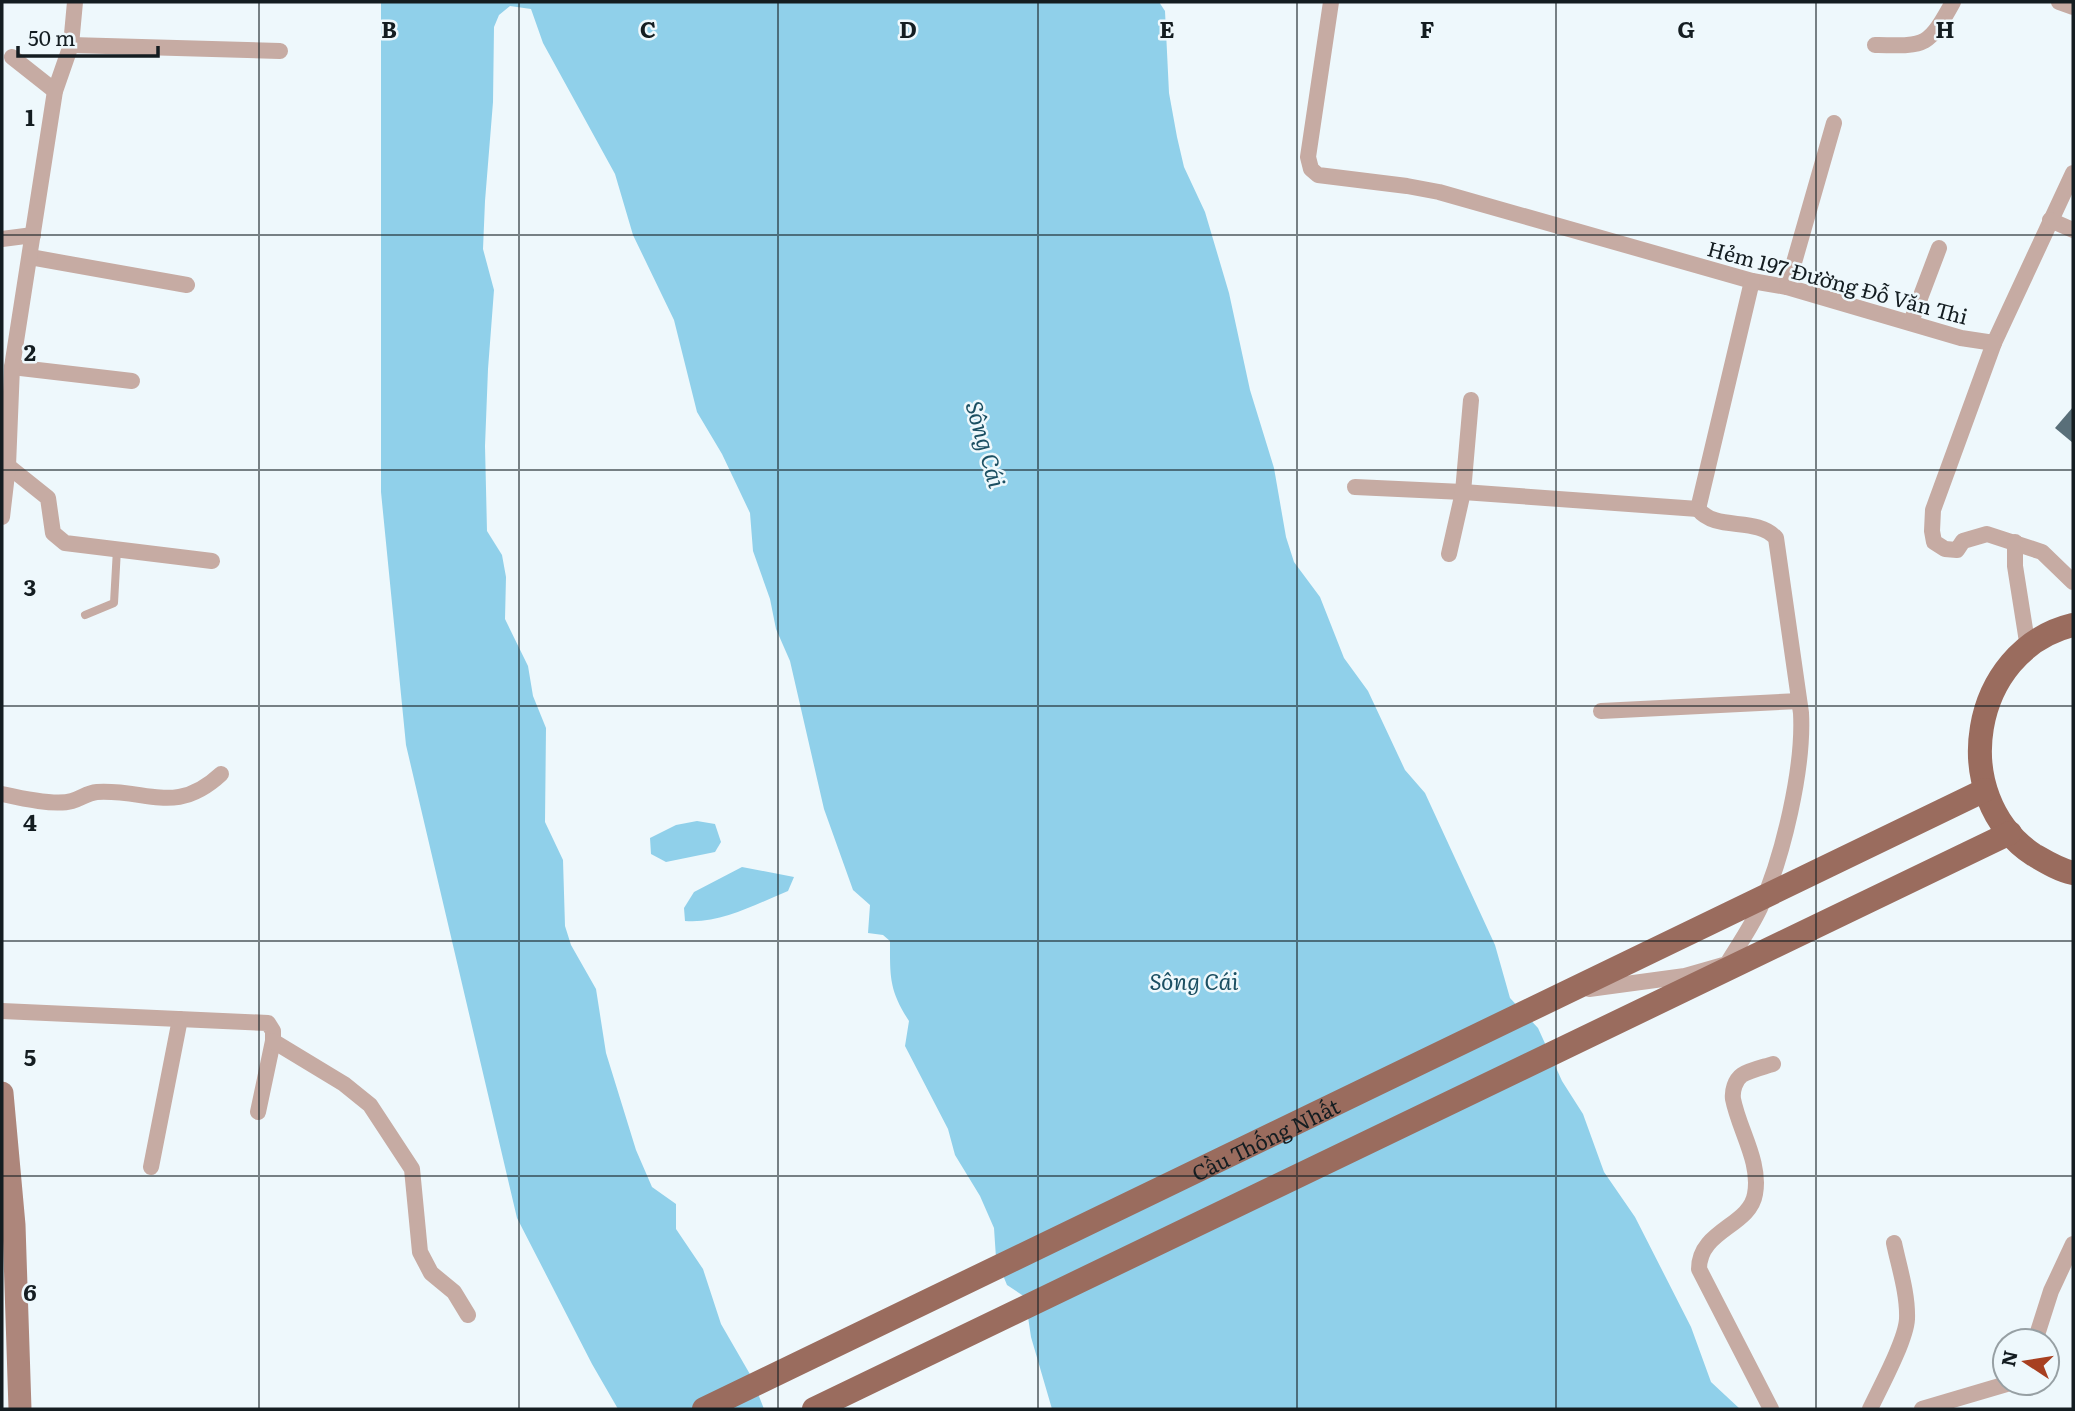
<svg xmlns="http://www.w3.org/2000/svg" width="2075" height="1411" font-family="Literata,serif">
  <rect width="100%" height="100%" fill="#eef8fc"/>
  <!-- water -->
  <g fill="#90d0ea">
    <path d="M381 2H1159L1165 11 1169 93 1177 137 1184 167 1205 212 1229 293 1250 390 1274 468 1286 537 1294 562 1320 597 1344 658 1368 691 1405 770 1425 793 1495 945 1510 998 1538 1028 1562 1081 1583 1114 1604 1172 1635 1217 1691 1327 1711 1382 1740 1409H1052L1031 1337 1025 1297 1007 1285 996 1258 994 1228 980 1196 955 1155 948 1129 905 1046 909 1021C889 990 890 977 890 941L883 935 868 933 870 905 853 890 824 809 790 661 776 629 770 599 753 551 750 513 722 454 697 412 674 320 633 235 615 174 543 43 531 9 510 6 499 15 494 27 493 102 485 201 483 249 494 290 488 369 485 446 487 531 502 555 506 577 505 619 528 666 533 696 546 728 545 822 563 860 565 926 571 945 596 989 606 1053 636 1150 652 1187 676 1204V1229L703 1269 721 1324 751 1376 764 1409H618L592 1364 517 1218 406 745 381 492Z"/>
    <polygon points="697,821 715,824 721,842 715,852 666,862 651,854 650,838 676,825"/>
    <path d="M742 867 794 877 788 891C756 904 721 924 685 921L684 908 694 892Z"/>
  </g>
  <!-- building -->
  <polygon fill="#596f79" points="2073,407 2073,443 2055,428"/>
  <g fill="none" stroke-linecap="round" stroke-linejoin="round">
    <!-- lane -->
    <polyline stroke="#c6aba3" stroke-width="8" points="85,615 114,603 117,549"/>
    <!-- street -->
    <g stroke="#c6aba3" stroke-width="16">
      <polyline points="1331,2 1308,157 1311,169 1318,175 1407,186 1439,192 1752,281 1787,287 1961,338 1994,343 2073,173"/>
      <polyline points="2059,2 2073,7"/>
      <polyline points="71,45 280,51"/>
      <path d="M1875 45C1927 46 1928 47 1953 2"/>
      <polyline points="12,57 55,91"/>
      <polyline points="2050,220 2073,230"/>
      <polyline points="2,239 33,235"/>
      <polyline points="30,257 187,285"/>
      <polyline points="1787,287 1834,123"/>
      <polyline points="1911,322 1939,248"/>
      <polyline points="1994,343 1933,510 1932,531 1934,542 1945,549 1957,550 1963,541 1987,534 2042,552 2073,582"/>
      <polyline points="12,367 132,381"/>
      <polyline points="8,466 48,498 53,533 65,543 212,561"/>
      <polyline points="1355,487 1463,492 1698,509 1752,281"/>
      <polyline points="2,517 8,466 12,367 55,91 71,45 75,2"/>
      <polyline points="2015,542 2015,566 2028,648"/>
      <polyline points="1449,554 1463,492 1471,400"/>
      <polyline points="1601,711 1799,701"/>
      <path d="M2 794C20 798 54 806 72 801 82 798 87 793 97 792 148 789 176 816 221 774"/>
      <path d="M1589 989 1685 976 1727 964C1738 946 1751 927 1760 908 1783 857 1804 768 1801 713L1776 538C1756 516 1716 532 1698 509"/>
      <polyline points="2,1011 268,1023 273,1031 273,1041 258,1112"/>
      <polyline points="273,1041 344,1084 370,1105 412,1169 420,1252 431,1273 454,1292 468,1315"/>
      <polyline points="151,1167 180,1019"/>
      <polyline points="2035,1341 2051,1291 2073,1244"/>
      <path d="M1771 1409 1699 1269C1699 1230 1750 1226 1755 1194 1761 1162 1739 1130 1733 1099 1732 1091 1735 1080 1742 1075 1750 1070 1764 1067 1773 1064"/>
      <path d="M1870 1409C1880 1388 1906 1340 1907 1319 1908 1294 1899 1267 1894 1243"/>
      <polyline points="1922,1409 2010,1383"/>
    </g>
    <!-- secondary -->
    <polyline stroke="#ad867b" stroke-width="23" points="2,1093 14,1225 20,1409"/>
    <!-- primary -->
    <g stroke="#9a6c5e" stroke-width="24">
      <path d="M2073 625C1970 650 1946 797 2034 855 2046 862 2059 870 2073 873"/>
      <path id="s1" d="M704 1409 1985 790"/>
      <polyline points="814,1409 2010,833"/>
    </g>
  </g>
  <!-- grid -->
  <path fill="none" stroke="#141d21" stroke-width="2" stroke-opacity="0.55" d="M259 2V1409M519 2V1409M778 2V1409M1038 2V1409M1297 2V1409M1556 2V1409M1816 2V1409M2 235H2073M2 470H2073M2 706H2073M2 941H2073M2 1176H2073"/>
  <g text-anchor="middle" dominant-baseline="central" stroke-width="5" stroke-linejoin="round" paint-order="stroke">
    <!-- street labels -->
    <g font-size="21" fill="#141d21" stroke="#eef8fc">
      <text transform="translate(1838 281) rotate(15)">Hẻm 197 Đường Đỗ Văn Thi</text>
      <text stroke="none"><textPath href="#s1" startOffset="623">Cầu Thống Nhất</textPath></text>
    </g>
    <!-- water labels -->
    <g font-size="23" font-style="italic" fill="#1b4f62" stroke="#eef8fc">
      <text transform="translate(987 444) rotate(74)">Sông Cái</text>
      <text x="1194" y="980">Sông Cái</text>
    </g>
  </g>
  <g font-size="23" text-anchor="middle" font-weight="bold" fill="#141d21" stroke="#eef8fc" stroke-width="5" stroke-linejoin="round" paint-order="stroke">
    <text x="389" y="38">B</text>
    <text x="648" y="38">C</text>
    <text x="908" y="38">D</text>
    <text x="1167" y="38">E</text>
    <text x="1427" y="38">F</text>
    <text x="1686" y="38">G</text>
    <text x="1945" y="38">H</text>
    <text x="30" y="126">1</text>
    <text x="30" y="361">2</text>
    <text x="30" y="596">3</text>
    <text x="30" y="831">4</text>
    <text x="30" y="1066">5</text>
    <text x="30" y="1301">6</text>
  </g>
  <!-- border -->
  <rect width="2075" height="1411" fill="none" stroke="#141d21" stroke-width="7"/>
  <!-- north arrow -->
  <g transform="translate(2026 1362) rotate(282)"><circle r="33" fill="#eef8fc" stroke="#97a0a4" stroke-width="2"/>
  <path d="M0-5L12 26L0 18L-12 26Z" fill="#a73f20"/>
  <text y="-10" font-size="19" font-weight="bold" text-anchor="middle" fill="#141d21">N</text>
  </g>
  <!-- scale -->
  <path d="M18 46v10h140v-10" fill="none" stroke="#141d21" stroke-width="3.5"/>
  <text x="28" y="46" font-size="21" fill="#141d21" stroke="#eef8fc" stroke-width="5" paint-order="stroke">50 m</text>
</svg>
